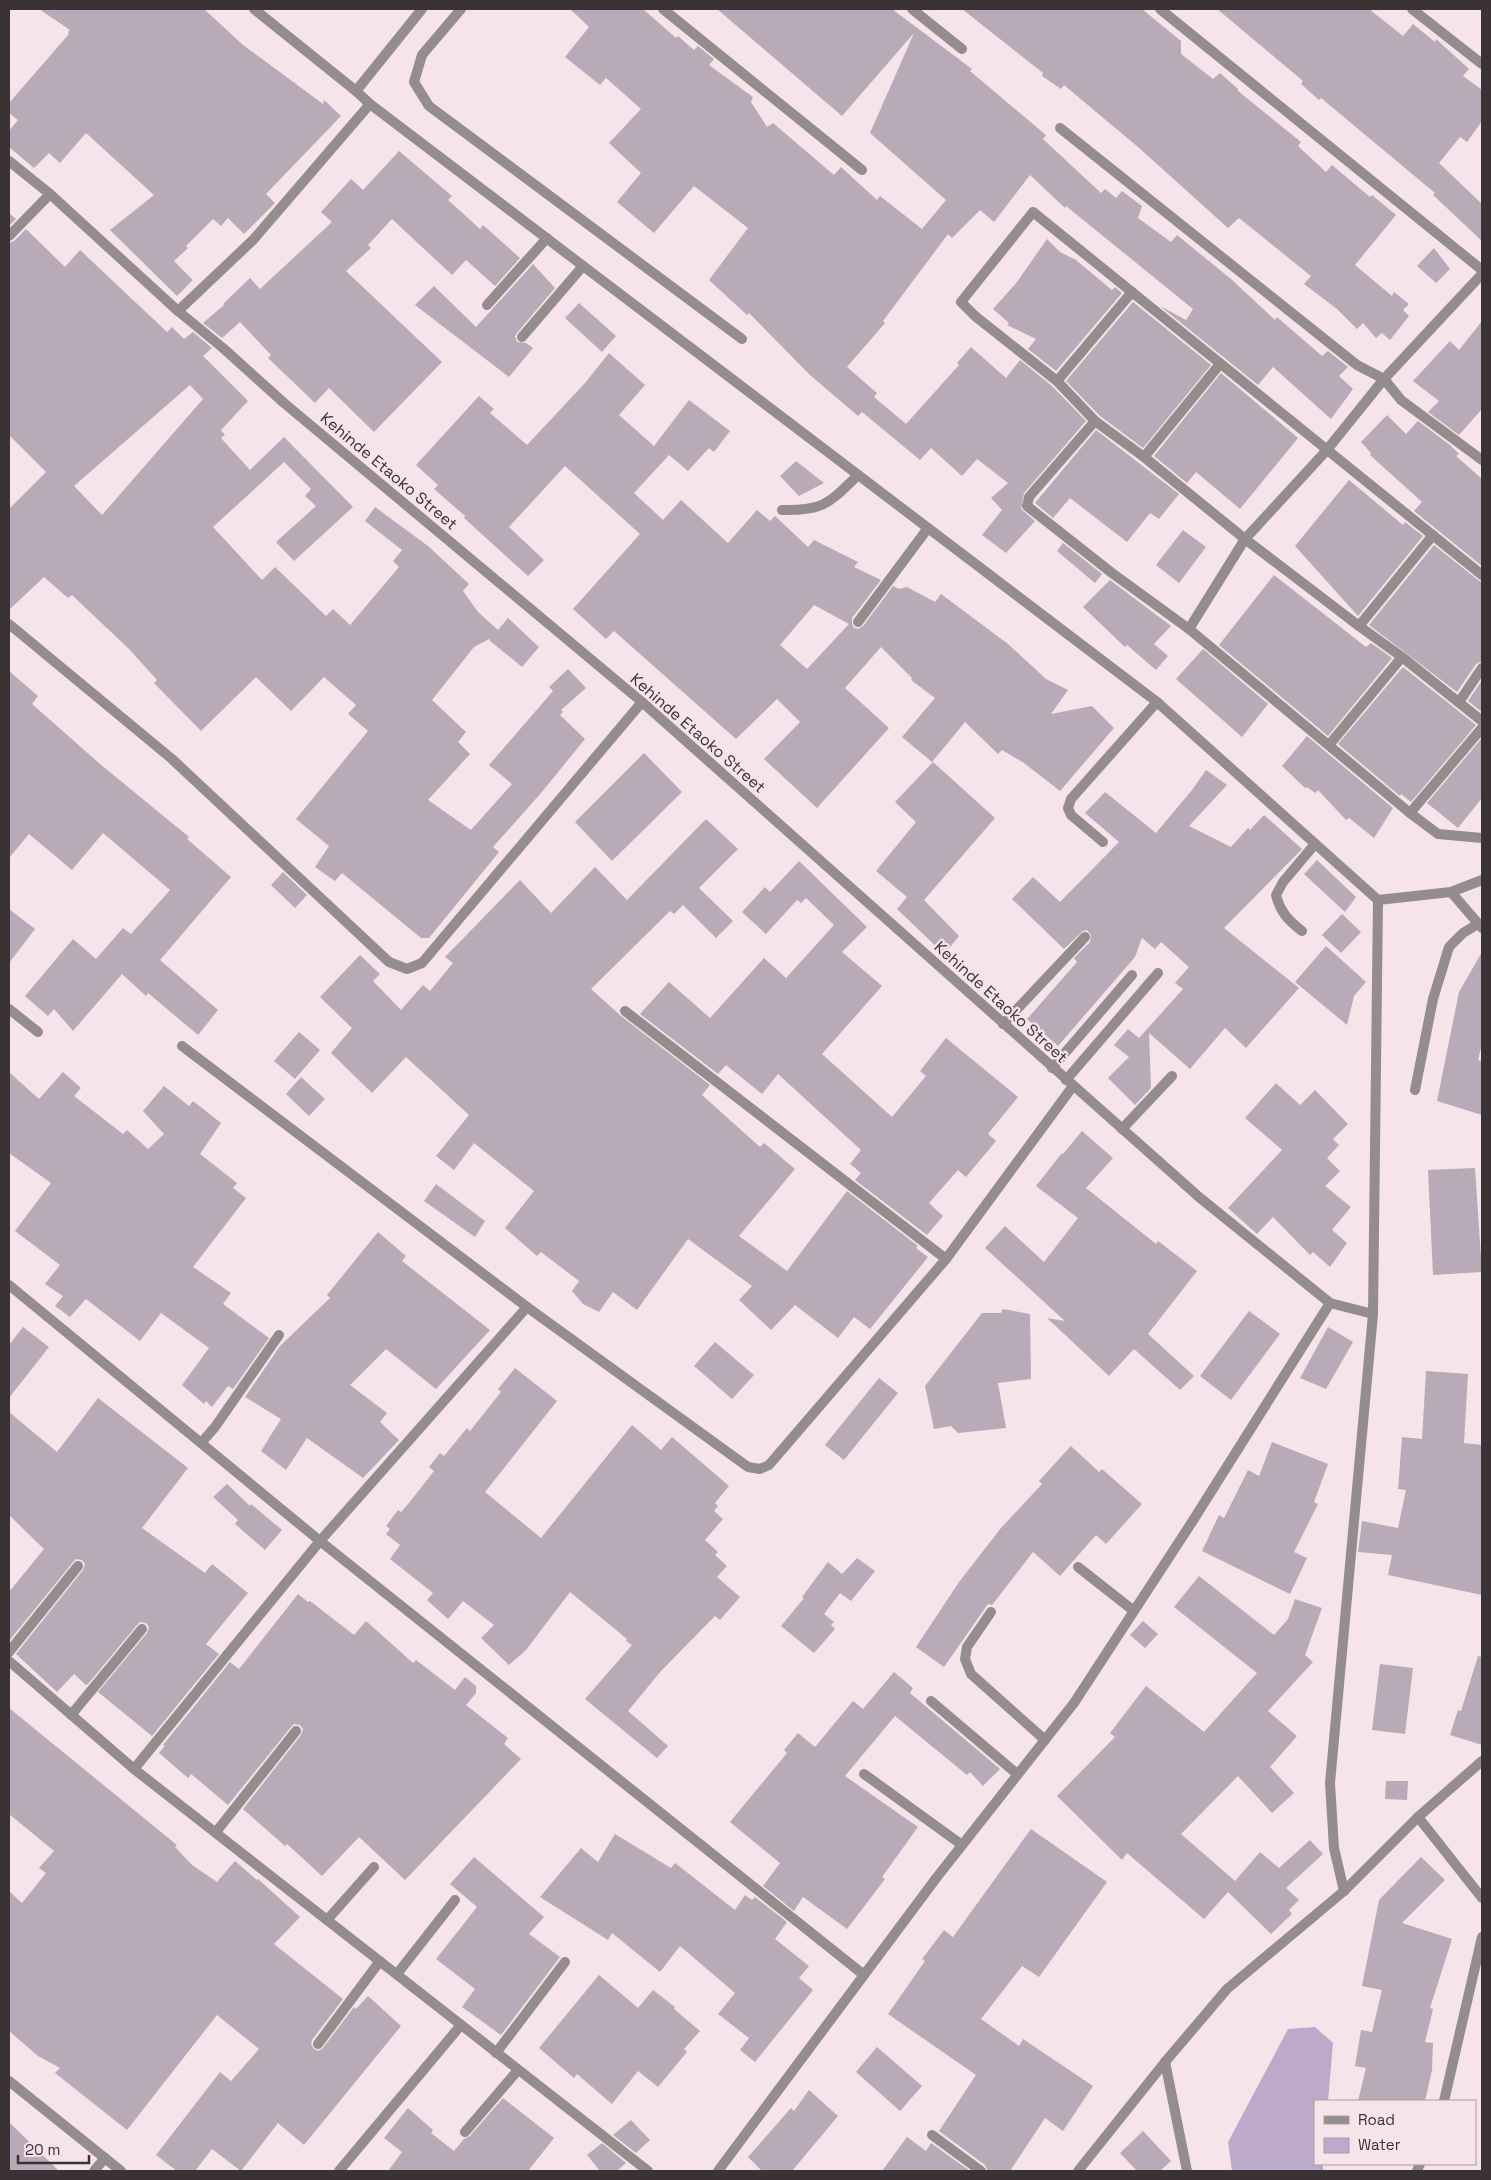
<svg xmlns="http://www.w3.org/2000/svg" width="1491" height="2180" font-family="'Space Grotesk',sans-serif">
  <rect width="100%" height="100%" fill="#f7e4eb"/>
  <!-- water -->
  <polygon fill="#bda9c9" points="1315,2027 1333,2043 1328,2101 1315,2101 1315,2164 1323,2164 1323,2171 1232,2171 1228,2142 1288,2029"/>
  <!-- building -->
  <g fill="#b8aab6" fill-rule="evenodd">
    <polygon points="39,9 204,9 243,45 323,104 324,100 341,116 266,194 275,203 244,234 228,218 221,226 213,219 186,246 188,248 174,261 193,280 177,296 110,230 154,195 86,133 60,163 49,153 34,168 9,147 9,131 18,120 9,113 9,103 69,34 68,32 70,30"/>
    <polygon points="570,9 643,9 676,38 678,36 694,50 698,46 714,59 709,65 753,97 751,102 767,127 773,123 834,175 841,167 877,200 880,196 922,229 946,200 870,133 914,33 842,116 717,9 892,9 972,69 970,71 1046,135 1043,139 1101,193 1105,189 1116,198 1122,191 1142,206 1138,218 1171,242 1177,235 1231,279 1275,320 1277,317 1322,356 1328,351 1348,367 1339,376 1353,389 1331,419 1273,367 1258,385 1160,306 1186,320 1193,309 1066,206 1065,208 1030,175 994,222 980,210 952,238 948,234 883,321 885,323 847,367 877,393 874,397 906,424 959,365 957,363 971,347 1006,378 1020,360 1052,386 1086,421 1024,493 1021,509 1035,521 1006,553 982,535 1002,510 991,498 1008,483 977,459 962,476 931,448 920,460 862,412 858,416 810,375 749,313 747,315 709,280 748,228 694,186 654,233 617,202 641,173 609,143 641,109 606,78 600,85 565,57 589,27"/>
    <polygon points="962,9 1142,9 1181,41 1181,54 1213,79 1220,73 1238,89 1238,91 1301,142 1298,146 1326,172 1332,165 1370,197 1372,195 1396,215 1355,265 1392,296 1394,292 1409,304 1403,310 1409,316 1390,340 1382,333 1376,338 1363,323 1357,329 1337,309 1304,284 1311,276 1239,218 1228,228 1138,147 1064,85 1061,89 1042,76 1043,73"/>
    <polygon points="1217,9 1369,9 1403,36 1413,24 1435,42 1436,39 1469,69 1463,76 1482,90 1482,121 1467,142 1460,137 1439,163 1482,204 1482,241 1433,195 1435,193 1321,98 1319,100 1301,84 1303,81"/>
    <polygon points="399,151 452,196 448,200 480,229 483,225 520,258 495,286 466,260 452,275 392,219 368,245 371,248 346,271 442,362 374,432 329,388 315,403 268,358 271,355 240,322 222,338 203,323 224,305 223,304 250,278 260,289 332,222 321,212 351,179 363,190"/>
    <polygon points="9,213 16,219 9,226"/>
    <path d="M26 229 65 267 80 250 167 332 172 327 184 339 193 332 212 348 203 356 248 401 221 430 225 435 221 438 250 470 284 437 353 507 294 561 276 542 316 506 305 496 311 489 284 462 213 527 262 580 275 567 326 616 333 609 350 625 399 567 393 561 402 550 365 521 375 507 428 546 469 584 463 591 478 612 498 630 508 618 539 647 522 667 489 640 491 638 474 647 432 700 466 732 458 742 470 754 428 800 471 830 512 784 489 765 553 691 549 687 568 669 586 688 561 710 563 712 560 715 585 739 541 793 493 847 499 852 429 938H421L342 873 335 881 315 867 329 846 296 819 368 731 348 714 356 705 324 677 291 711 256 677 201 731 154 683 157 680 129 649 72 595 68 598 44 577 9 610V509L46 472 9 435V243L14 241ZM190 385 203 399 102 515 74 486Z"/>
    <polygon points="1047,239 1060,252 1076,260 1112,290 1115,287 1122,293 1056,371 1028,349 1036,339 1007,325 1009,323 993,309 1017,282"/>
    <polygon points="1434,248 1450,269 1436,283 1417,266"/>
    <polygon points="533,264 555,288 517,333 515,336 517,342 526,343 533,348 509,377 415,305 434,286 476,327"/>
    <polygon points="1133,302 1211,365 1143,448 1100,416 1066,381"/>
    <polygon points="579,303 616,336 602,352 565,318"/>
    <polygon points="1482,321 1482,409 1459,435 1428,412 1439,401 1413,381 1450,341 1459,350"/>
    <path d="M609 353 645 385 619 415 654 446 689 400 730 431 714 452 709 448 688 471 669 455 634 493 663 520 681 500 728 543 757 510 770 521 775 516 808 547 814 540 858 562 854 567 881 580 852 618V624L854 628 858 629 863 626 893 586 899 589 907 587 935 602 941 594 1008 644 1046 679 1068 690 1051 714 1092 706 1114 728 1060 791 1024 763 1002 750 998 754 965 722 932 762 902 737 935 698 911 680 912 678 881 647 845 688 889 728 817 808 764 759 800 722 777 699 736 739 614 631 606 639 573 609 640 534 565 466 509 527 544 560 528 576 464 518 465 516 434 489 438 485 416 465 479 396 494 409 490 413 527 445 585 383ZM814 605 849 624 807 669 780 645Z"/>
    <polygon points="1221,373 1298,438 1240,509 1196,472 1187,483 1154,456"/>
    <polygon points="1387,415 1406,434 1418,421 1450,445 1459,454 1456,456 1482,479 1482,566 1414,511 1422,502 1370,455 1371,453 1361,442"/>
    <polygon points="1096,430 1179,494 1159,519 1150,513 1127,542 1070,498 1053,518 1035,503"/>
    <polygon points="796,461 824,483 799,496 780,476"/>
    <polygon points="1349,480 1403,525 1405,522 1423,536 1358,616 1295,546"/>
    <polygon points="1183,530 1206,547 1179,583 1156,565"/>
    <polygon points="1063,543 1102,574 1095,583 1057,551"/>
    <polygon points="1434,545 1478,580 1482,582 1482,661 1476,664 1457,692 1369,625"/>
    <polygon points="1274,575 1366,647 1371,643 1392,658 1328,736 1219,645"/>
    <polygon points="1110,580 1171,626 1154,644 1168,656 1156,670 1127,645 1125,647 1083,607"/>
    <polygon points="1203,649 1268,704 1242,737 1176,679"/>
    <polygon points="1403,667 1476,725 1411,802 1401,794 1400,796 1338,744"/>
    <polygon points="9,671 38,696 32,704 100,764 189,837 187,839 231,877 160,960 218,1010 198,1035 148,993 146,996 122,974 73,1031 54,1009 48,1016 25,996 73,939 96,959 123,928 131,934 170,890 103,833 72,870 29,834 9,858"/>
    <polygon points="1482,680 1482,712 1468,701"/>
    <polygon points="1307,736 1393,808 1374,838 1349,818 1346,820 1318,790 1315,793 1307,787 1305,788 1282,766"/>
    <polygon points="1482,738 1482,798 1458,828 1427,803"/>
    <polygon points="644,753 682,792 612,861 575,822"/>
    <polygon points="933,762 995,818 924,900 959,936 944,954 897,909 907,897 876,871 916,822 895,802"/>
    <polygon points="1206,770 1227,785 1189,826 1231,847 1248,828 1250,830 1264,815 1302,849 1224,928 1299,988 1246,1048 1225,1028 1190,1069 1149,1033 1151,1088 1135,1105 1108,1078 1129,1057 1114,1045 1128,1029 1139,1038 1183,989 1175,983 1189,967 1161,942 1155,949 1142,938 1135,957 1058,1046 1027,1019 1077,962 1074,958 1090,942 1091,935 1087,930 1083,931 1064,949 1012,899 1033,877 1060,902 1119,842 1085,813 1105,792 1156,833 1192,790"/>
    <polygon points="706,819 738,849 699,888 733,921 716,938 683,905 674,914 670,911 591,989 621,1016 710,1085 702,1095 760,1147 764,1143 795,1169 739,1236 787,1271 847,1191 918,1246 916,1248 928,1257 870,1329 854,1317 838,1338 795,1305 771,1330 739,1300 752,1286 688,1239 637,1310 613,1292 599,1312 583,1304 572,1291 579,1281 541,1252 537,1256 505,1228 534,1191 474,1143 454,1170 436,1156 469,1115 406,1057 372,1093 331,1053 352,1028 320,997 360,955 380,974 373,981 401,1010 423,985 430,991 453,963 445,957 520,880 551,913 595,867 627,900"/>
    <polygon points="1317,860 1356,897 1345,912 1304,874"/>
    <polygon points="799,861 867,927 842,952 882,986 822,1054 892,1117 926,1076 920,1071 946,1038 1018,1097 988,1134 996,1141 966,1177 958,1170 929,1203 943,1216 927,1235 855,1180 861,1173 850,1164 861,1150 778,1074 762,1094 726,1065 718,1074 640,1014 669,982 710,1018 764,958 786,978 834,925 806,898 801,903 797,900 766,934 742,912 765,887 770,892"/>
    <polygon points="283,872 307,895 295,908 271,885"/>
    <polygon points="9,909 35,929 9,963"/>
    <polygon points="1342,914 1361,932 1341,953 1322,935"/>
    <polygon points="1326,946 1366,982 1354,996 1347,1025 1295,982"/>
    <polygon points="1482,952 1482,1044 1478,1060 1482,1061 1482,1115 1437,1101 1459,992"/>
    <polygon points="299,1032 320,1050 295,1079 274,1061"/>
    <polygon points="9,1072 39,1099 63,1072 81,1088 74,1096 123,1134 127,1130 148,1149 164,1134 143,1111 164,1086 189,1106 193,1101 221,1123 200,1154 237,1183 233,1188 246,1198 193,1267 231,1293 223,1304 269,1338 233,1389 228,1386 212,1407 206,1401 204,1404 182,1385 209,1348 161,1313 140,1341 86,1299 70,1317 55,1306 63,1296 45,1284 60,1265 15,1231 51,1183 9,1153"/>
    <polygon points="301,1077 325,1099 309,1116 286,1094"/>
    <polygon points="1276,1083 1300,1105 1315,1090 1348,1124 1333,1139 1339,1145 1327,1158 1340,1171 1325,1186 1351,1207 1332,1230 1347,1243 1330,1267 1313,1252 1310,1255 1273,1217 1257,1234 1228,1208 1282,1150 1245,1118"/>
    <polygon points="1082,1131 1113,1158 1086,1188 1156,1244 1158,1241 1197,1271 1148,1334 1194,1376 1180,1390 1134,1349 1109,1376 1047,1318 1065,1321 985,1248 1005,1226 1044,1262 1078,1218 1036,1186 1062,1153 1063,1154"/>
    <polygon points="1475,1168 1482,1272 1433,1275 1428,1170"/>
    <polygon points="436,1184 485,1221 475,1237 424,1201"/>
    <polygon points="378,1232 406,1256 402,1261 490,1330 436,1389 386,1349 350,1385 387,1413 380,1422 399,1440 363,1478 307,1438 286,1470 261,1451 281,1419 245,1397 280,1346 330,1298 327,1295"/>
    <polygon points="1003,1309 1030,1314 1031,1379 998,1383 1006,1428 958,1433 951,1426 934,1429 925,1386 982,1313 1001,1313"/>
    <polygon points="1249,1311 1280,1334 1231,1400 1200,1376"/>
    <polygon points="23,1327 49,1347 9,1398 9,1345"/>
    <polygon points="1328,1327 1353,1342 1326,1389 1300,1378"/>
    <polygon points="715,1342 754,1375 732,1399 694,1366"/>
    <polygon points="515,1368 557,1401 485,1492 541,1538 632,1425 661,1450 672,1437 729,1486 715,1503 718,1506 714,1511 723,1519 705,1540 718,1552 715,1555 727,1566 717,1577 740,1597 720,1620 715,1616 661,1671 628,1711 668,1746 657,1758 585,1699 632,1645 626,1641 627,1639 570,1592 526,1650 509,1665 481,1638 494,1625 463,1601 448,1619 427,1600 433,1593 390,1559 400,1545 386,1534 390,1529 386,1526 398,1510 401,1512 409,1503 434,1471 429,1467 440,1453 444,1456 467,1428 470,1431 501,1392 498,1389"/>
    <polygon points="1426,1371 1468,1374 1464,1443 1482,1445 1482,1595 1388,1575 1392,1555 1358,1552 1362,1521 1398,1528 1406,1490 1398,1489 1402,1437 1422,1439"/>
    <polygon points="879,1378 898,1393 844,1460 825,1445"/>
    <polygon points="98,1398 188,1468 142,1528 205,1573 212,1564 248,1593 206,1644 219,1654 152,1736 98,1692 147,1633 149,1627 146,1623 140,1622 137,1625 88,1684 86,1685 74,1674 57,1692 16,1654 83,1570 85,1564 82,1560 76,1559 73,1562 9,1641 9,1592 44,1549 9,1515 9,1412 57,1452"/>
    <polygon points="1272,1442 1328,1464 1314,1502 1318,1504 1294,1552 1307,1558 1290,1594 1202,1551 1219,1515 1224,1518 1248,1470 1259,1476"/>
    <polygon points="1071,1446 1099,1472 1102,1469 1142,1504 1106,1544 1096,1535 1060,1576 1033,1552 992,1605 988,1604 944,1667 916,1647 959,1582 1001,1528 1042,1484 1039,1481"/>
    <polygon points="227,1484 250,1506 251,1504 282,1530 265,1550 235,1524 238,1520 213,1497"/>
    <polygon points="857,1558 875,1571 851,1601 840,1593 824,1614 834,1622 831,1625 835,1629 814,1653 781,1626 804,1598 802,1597 828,1562 842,1574"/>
    <polygon points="1199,1576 1274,1635 1288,1619 1295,1599 1322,1608 1305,1655 1313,1662 1268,1711 1297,1736 1270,1767 1294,1793 1272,1813 1238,1776 1181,1834 1235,1881 1260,1852 1279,1868 1310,1840 1323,1854 1286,1888 1299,1900 1289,1910 1292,1914 1271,1934 1228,1892 1204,1919 1127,1853 1122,1860 1057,1796 1115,1737 1110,1733 1146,1686 1204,1732 1257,1673 1174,1607"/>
    <polygon points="298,1594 308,1602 310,1601 354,1635 366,1621 413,1663 416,1660 455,1690 465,1677 476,1686 476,1693 466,1705 508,1738 504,1744 521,1759 405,1880 359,1837 322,1876 287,1844 285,1846 243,1809 301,1735 303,1729 300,1725 294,1724 291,1727 228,1805 191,1774 188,1778 159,1753 165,1746 163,1745 230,1662 239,1669"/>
    <polygon points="1143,1621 1158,1634 1145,1648 1130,1635"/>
    <polygon points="1478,1656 1482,1657 1482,1745 1450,1735 1458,1710 1461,1711"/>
    <polygon points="1380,1664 1413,1668 1405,1734 1372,1730"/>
    <polygon points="894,1672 913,1688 910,1693 1000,1769 983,1786 970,1772 967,1775 895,1716 845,1776 918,1827 882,1877 885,1879 847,1929 803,1897 794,1911 763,1886 780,1863 730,1822 787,1753 784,1750 798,1733 815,1747 853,1701 863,1709"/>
    <polygon points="9,1708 177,1845 175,1847 192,1865 217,1882 235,1861 257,1880 258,1879 300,1917 274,1944 343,1999 312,2040 311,2044 314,2049 318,2051 323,2048 354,2007 356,2009 368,1996 401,2026 304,2145 278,2123 241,2171 212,2149 195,2171 177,2171 156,2155 220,2072 231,2081 259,2049 217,2015 127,2130 55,2073 60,2068 38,2056 9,2031 9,1891 22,1903 46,1873 39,1868 54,1851 9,1814"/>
    <polygon points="1386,1781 1408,1781 1407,1800 1385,1799"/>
    <polygon points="1031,1829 1107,1882 1039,1977 1022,1966 981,2019 1019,2046 1023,2039 1093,2086 1063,2131 1045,2118 1010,2171 988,2171 985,2165 939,2131 976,2075 888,2014 925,1961 922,1959 944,1930 953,1937"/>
    <polygon points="615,1834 671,1868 675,1863 735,1910 745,1895 752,1900 755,1897 787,1922 775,1939 809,1966 799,1978 813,1990 755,2062 740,2050 749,2038 718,2014 735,1993 680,1946 660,1972 612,1933 608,1940 540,1897 581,1848 598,1862"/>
    <polygon points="474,1857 544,1917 529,1934 560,1957 501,2035 462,2007 475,1989 436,1959 477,1907 450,1884"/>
    <polygon points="1421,1857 1445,1880 1402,1923 1452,1939 1430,2008 1433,2009 1425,2042 1433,2043 1432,2070 1425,2101 1358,2101 1366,2068 1355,2066 1361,2030 1372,2032 1382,1990 1362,1986 1379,1900"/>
    <polygon points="599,1975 638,2008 653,1990 675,2007 674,2009 700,2031 684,2049 687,2052 658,2087 638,2071 612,2104 577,2074 574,2078 539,2048"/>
    <polygon points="877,2047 922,2086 900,2111 856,2072"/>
    <polygon points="809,2090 838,2116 792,2171 762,2171 748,2157 791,2108 794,2111"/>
    <polygon points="503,2098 554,2138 528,2171 388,2171 402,2152 384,2138 408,2108 433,2130 431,2133 454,2151 464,2139 470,2136"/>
    <polygon points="631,2120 650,2140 636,2153 613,2135"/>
    <polygon points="9,2122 59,2171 9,2171"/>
    <polygon points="1143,2131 1171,2161 1160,2171 1137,2171 1120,2153"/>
    <polygon points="907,2137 926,2151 931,2143 970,2171 882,2171"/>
    <polygon points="602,2143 626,2163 617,2171 600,2171 587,2155"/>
  </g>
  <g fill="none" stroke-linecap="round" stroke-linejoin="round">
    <!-- lane -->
    <g stroke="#948c8d" stroke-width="10">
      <polyline points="9,236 50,194"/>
      <polyline points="487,305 547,238"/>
      <polyline points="522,337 583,266"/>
      <path d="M782 510C824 511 829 503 858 475"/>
      <polyline points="858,622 928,528"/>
      <polyline points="1103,842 1071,815 1068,808 1071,799 1157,702"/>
      <path d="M1302 931C1289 921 1280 912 1276 895L1283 882 1315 844"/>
      <polyline points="1003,1024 1085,937"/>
      <polyline points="1052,1068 1132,975"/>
      <polyline points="1066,1080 1158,973"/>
      <polyline points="1415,1090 1433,999 1449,947 1463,933 1478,924"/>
      <polyline points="1122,1129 1172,1076"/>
      <polyline points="201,1443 215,1427 279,1335"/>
      <polyline points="1078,1567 1134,1611"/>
      <polyline points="991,1612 967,1647 965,1659 971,1674 1045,1740"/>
      <polyline points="9,1652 78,1566"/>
      <polyline points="931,1701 1017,1774"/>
      <polyline points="71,1715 142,1629"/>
      <polyline points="864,1774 962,1845"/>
      <polyline points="216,1832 296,1731"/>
      <polyline points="327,1920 374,1867"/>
      <polyline points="397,1974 455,1900"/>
      <polyline points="318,2044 380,1961"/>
      <polyline points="496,2053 565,1962"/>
      <polyline points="465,2132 518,2070"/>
      <polyline points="932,2135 981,2171"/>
      <polyline points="94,2171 105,2158"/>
    </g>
    <!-- street -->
    <g stroke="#948c8d" stroke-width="10">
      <polyline points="254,9 356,91 370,104 1157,702 1378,900 1373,1314 1330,1783 1334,1848 1344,1891"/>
      <polyline points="461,9 422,55 414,82 429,106 742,339"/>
      <polyline points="663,9 862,170"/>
      <polyline points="912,9 962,49"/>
      <polyline points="1160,9 1482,270"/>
      <polyline points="1412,9 1482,64"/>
      <polyline points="356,91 422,9"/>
      <polyline points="1060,128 1357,365 1384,379 1401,400 1482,460"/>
      <polyline points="9,161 50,194 178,311 223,348 284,403 642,702 1199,1197 1330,1303 1373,1314"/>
      <polyline points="178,311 253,240 370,104"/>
      <polyline points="1057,381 1132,292"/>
      <polyline points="1095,421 1029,497 1027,506 1112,573 1189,629 1410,813 1438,834 1482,838"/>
      <polyline points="1144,457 1220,364"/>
      <polyline points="1482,575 1033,212 961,302 975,316 1057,381 1095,421 1144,457 1245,539 1359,626 1402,657 1482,721"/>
      <polyline points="9,624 172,759 389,962 407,969 422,963 642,702"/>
      <polyline points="1359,626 1433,535"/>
      <polyline points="1189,629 1245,539 1326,451 1384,379 1482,274"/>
      <polyline points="1459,702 1482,668"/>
      <polyline points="1329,745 1402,657"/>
      <polyline points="1410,813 1482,728"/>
      <polyline points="1451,892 1482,928"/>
      <polyline points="1378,900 1451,892 1482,880"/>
      <polyline points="9,1009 38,1032"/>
      <polyline points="625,1011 946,1259"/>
      <polyline points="182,1046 527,1307 748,1467 760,1469 769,1465 946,1259 1073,1086"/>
      <polyline points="9,1285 320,1541 864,1975"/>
      <polyline points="9,1661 134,1769 648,2171"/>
      <polyline points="134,1769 320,1541 527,1307"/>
      <polyline points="1418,1817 1482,1898"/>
      <polyline points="1165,2062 1187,2171"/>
      <polyline points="9,2081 121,2171"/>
      <polyline points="1444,2101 1482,1937"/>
      <polyline points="339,2171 461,2025"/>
      <polyline points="718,2171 937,1877 1074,1703 1192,1522 1330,1303"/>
      <polyline points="1078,2171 1165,2062 1227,1989 1344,1891 1418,1817 1482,1761"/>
      <polyline points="1417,2171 1420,2164"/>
    </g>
  </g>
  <g text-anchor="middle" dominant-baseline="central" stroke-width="4.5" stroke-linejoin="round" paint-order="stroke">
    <!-- street labels -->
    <g font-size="16" fill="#3a3235" stroke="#f7e4eb">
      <text transform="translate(389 471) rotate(40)">Kehinde Etaoko Street</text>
      <text transform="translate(698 733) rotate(41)">Kehinde Etaoko Street</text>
      <text transform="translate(1001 1002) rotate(42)">Kehinde Etaoko Street</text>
    </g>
  </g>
  <!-- border -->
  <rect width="1491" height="2180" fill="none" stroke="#3a3235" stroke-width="20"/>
  <!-- legend -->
  <rect x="1314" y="2100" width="162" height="65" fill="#f7e4eb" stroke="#ab9da2"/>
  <rect x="1324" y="2116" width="25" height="8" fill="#948c8d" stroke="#ab9da2"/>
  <text x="1358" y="2125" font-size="15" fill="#3a3235">Road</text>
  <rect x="1324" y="2138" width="25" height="15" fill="#bda9c9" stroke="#ab9da2"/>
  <text x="1358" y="2150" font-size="15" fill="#3a3235">Water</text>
  <!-- scale -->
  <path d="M18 2155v8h71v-8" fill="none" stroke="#3a3235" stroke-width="2.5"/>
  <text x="25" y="2155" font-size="15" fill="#3a3235" stroke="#f7e4eb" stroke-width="4" paint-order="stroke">20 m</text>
</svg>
